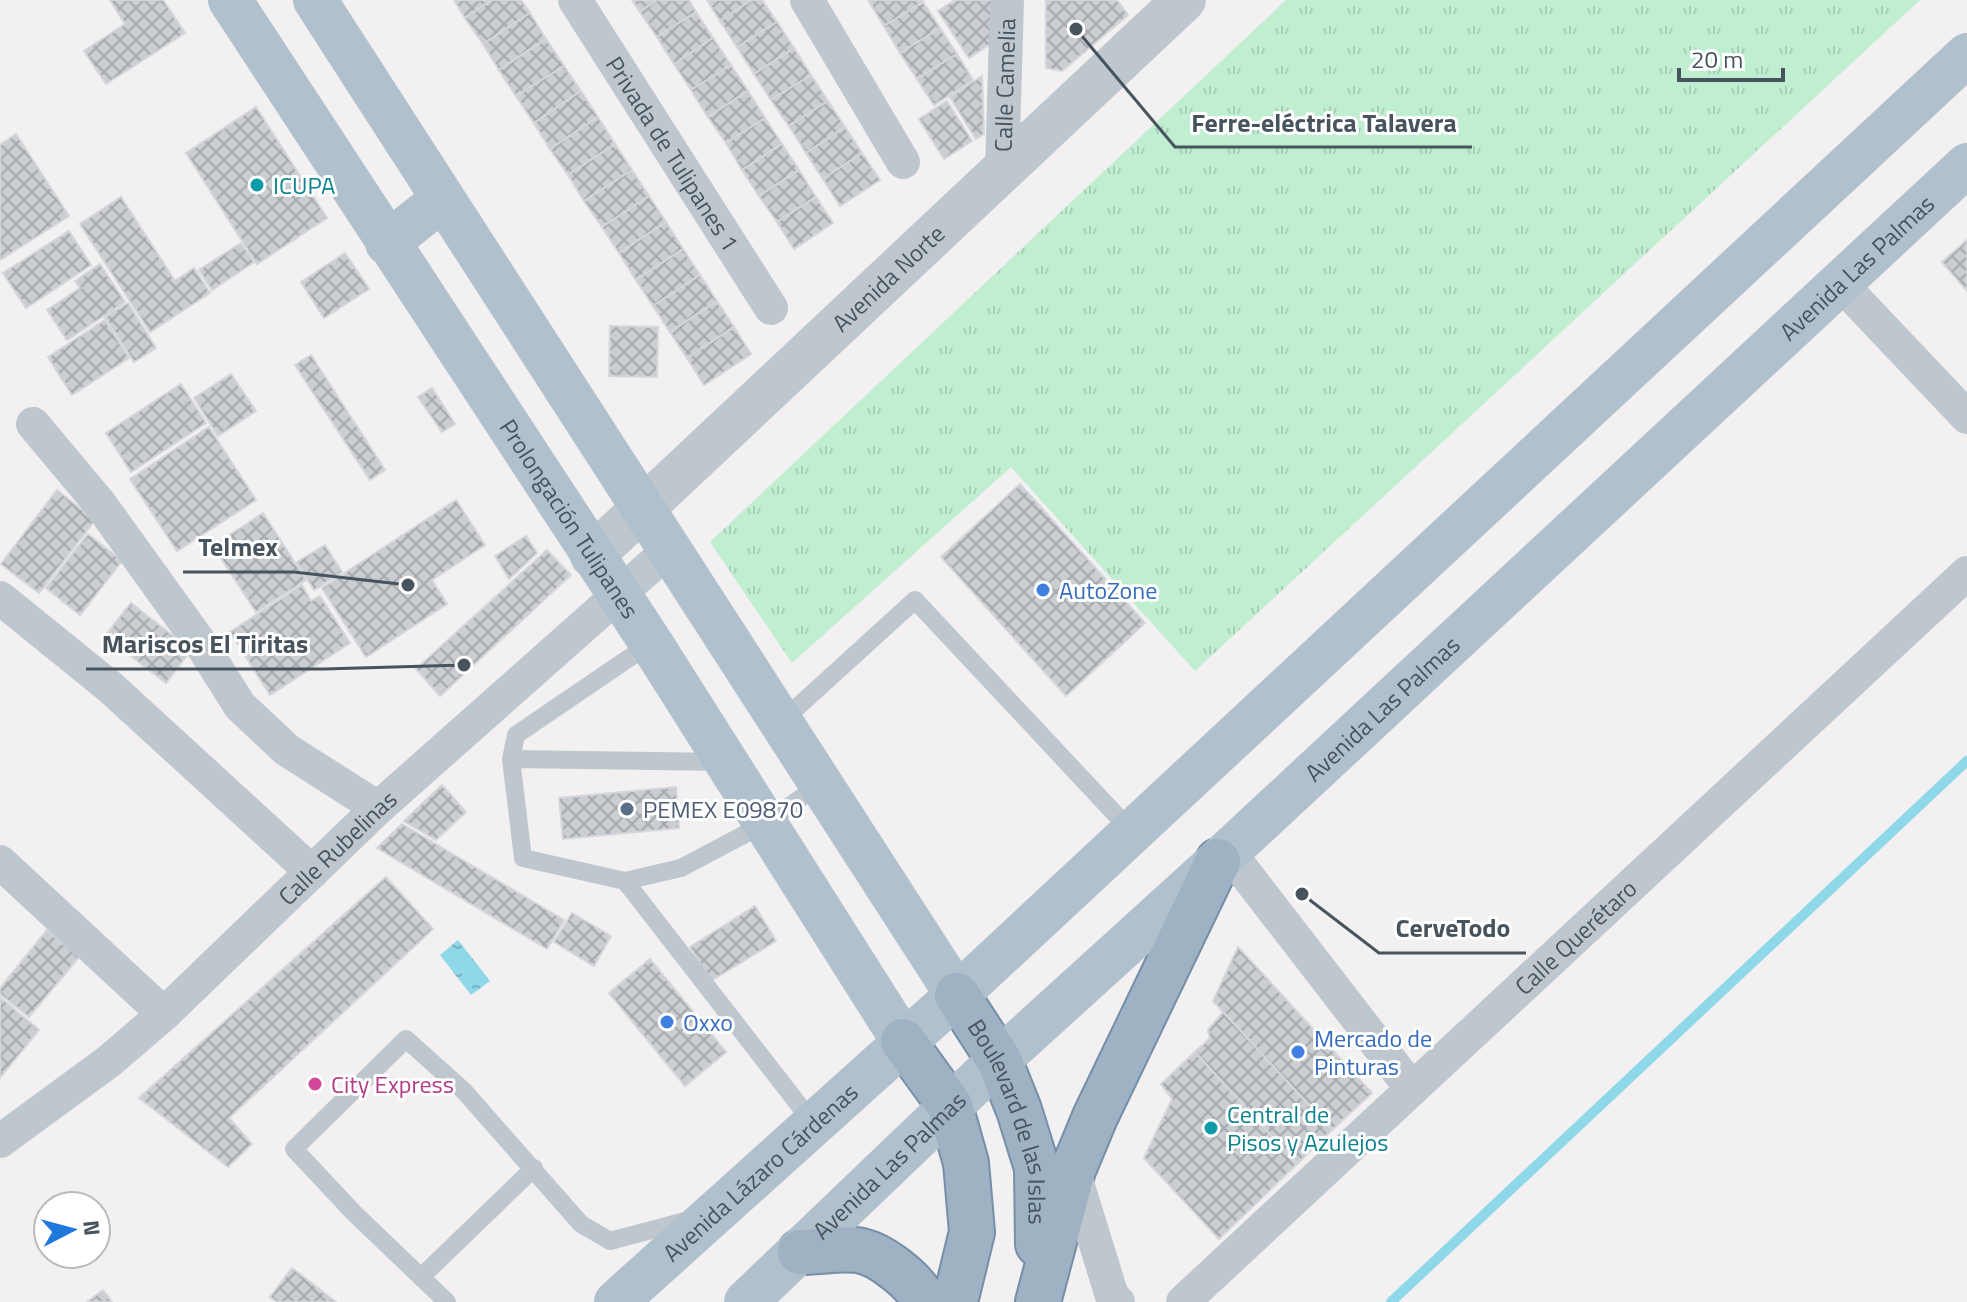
<svg xmlns="http://www.w3.org/2000/svg" width="1967" height="1302" font-family="'Titillium Web',sans-serif">
  <defs>
    <pattern id="grass-tufts" width="24" height="20" patternUnits="userSpaceOnUse" patternTransform="scale(2)"><rect width="24" height="20" fill="#c0eed1"/><path d="M3 7l-1-3M5 7V3M7 7l1-3M15 17l-1-3M17 17v-4M19 17l1-3" fill="none" stroke="#a6ceb6"/></pattern>
    <pattern id="water-ripples" width="26" height="14" patternUnits="userSpaceOnUse" patternTransform="scale(2)"><rect width="26" height="14" fill="#8fd8e9"/><path d="M2 4q2-2 4 0t4 0M15 11q2-2 4 0t4 0" fill="none" stroke="#77b2c0"/></pattern>
    <pattern id="building-cross-hatch" width="8" height="8" patternUnits="userSpaceOnUse" patternTransform="scale(2)"><rect width="8" height="8" fill="#cacdd2"/><path d="M0 0l8 8M0 8l8-8" fill="none" stroke="#a6a9ae"/></pattern>
  </defs>
  <rect width="100%" height="100%" fill="#f2f0f0"/>
  <!-- grass -->
  <polygon fill="url(#grass-tufts)" points="1286,0 1920,0 1195,671 1011,467 792,663 710,542"/>
  <!-- water -->
  <polygon fill="url(#water-ripples)" points="458,940 490,981 471,995 440,955"/>
  <g fill="none" stroke-linecap="round" stroke-linejoin="round">
    <!-- stream -->
    <polyline stroke="#8fd8e9" stroke-width="10" points="1391,1302 1967,761"/>
  </g>
  <!-- building -->
  <g fill="url(#building-cross-hatch)" stroke="#d4d6db" stroke-width="2">
    <polygon points="110,0 163,0 185,33 106,84 84,51 125,24"/>
    <polygon points="454,0 492,0 465,18"/>
    <polygon points="492,0 521,0 530,13 483,44 465,18"/>
    <polygon points="632,0 657,0 640,12"/>
    <polygon points="657,0 689,0 696,12 657,37 640,12"/>
    <polygon points="707,0 752,0 720,21"/>
    <polygon points="752,0 762,0 777,22 737,47 720,21"/>
    <polygon points="868,0 922,0 923,2 884,26"/>
    <polygon points="955,0 993,0 992,43 969,58 938,11"/>
    <polygon points="1046,0 1117,0 1128,15 1062,71 1046,68"/>
    <polygon points="923,2 940,28 900,53 884,26"/>
    <polygon points="696,12 713,38 674,64 657,37"/>
    <polygon points="530,13 546,39 499,70 483,44"/>
    <polygon points="777,22 794,48 754,74 737,47"/>
    <polygon points="940,28 957,54 917,79 900,53"/>
    <polygon points="713,38 731,65 691,90 674,64"/>
    <polygon points="546,39 564,66 516,96 499,70"/>
    <polygon points="794,48 811,75 771,100 754,74"/>
    <polygon points="957,54 973,80 934,105 917,79"/>
    <polygon points="731,65 748,91 708,117 691,90"/>
    <polygon points="564,66 581,91 534,123 516,96"/>
    <polygon points="811,75 828,101 789,126 771,100"/>
    <polygon points="982,76 984,134 976,139 950,97"/>
    <polygon points="581,91 598,117 550,149 534,123"/>
    <polygon points="748,91 765,118 726,143 708,117"/>
    <polygon points="828,101 845,127 806,153 789,126"/>
    <polygon points="947,101 972,141 944,159 919,119"/>
    <polygon points="256,107 327,218 257,264 186,153"/>
    <polygon points="598,117 615,144 568,175 550,149"/>
    <polygon points="765,118 782,144 742,170 726,143"/>
    <polygon points="845,127 862,153 823,179 806,153"/>
    <polygon points="16,134 69,216 0,260 0,145"/>
    <polygon points="615,144 632,170 584,201 568,175"/>
    <polygon points="782,144 799,170 759,196 742,170"/>
    <polygon points="862,153 880,180 840,206 823,179"/>
    <polygon points="632,170 649,196 602,227 584,201"/>
    <polygon points="799,170 816,197 777,222 759,196"/>
    <polygon points="649,196 666,222 619,253 602,227"/>
    <polygon points="121,197 175,281 194,268 210,293 150,332 80,224"/>
    <polygon points="816,197 833,223 794,249 777,222"/>
    <polygon points="666,222 683,249 636,280 619,253"/>
    <polygon points="69,231 91,265 26,308 3,273"/>
    <polygon points="1967,240 1967,291 1942,262"/>
    <polygon points="241,243 254,262 212,290 199,270"/>
    <polygon points="683,249 700,275 653,306 636,280"/>
    <polygon points="345,253 369,289 324,318 301,282"/>
    <polygon points="100,264 125,302 67,340 47,310 80,288 75,281"/>
    <polygon points="700,275 717,301 670,332 653,306"/>
    <polygon points="717,301 734,327 687,358 670,332"/>
    <polygon points="128,303 156,348 134,362 105,317"/>
    <polygon points="105,320 129,358 72,395 48,357"/>
    <polygon points="610,326 658,327 657,377 609,376"/>
    <polygon points="734,327 751,354 704,385 687,358"/>
    <polygon points="311,355 385,470 370,480 295,365"/>
    <polygon points="231,374 256,411 218,436 194,398"/>
    <polygon points="181,384 206,423 131,472 106,433"/>
    <polygon points="432,388 455,424 442,432 418,397"/>
    <polygon points="209,427 256,500 177,551 130,479"/>
    <polygon points="1020,484 1145,623 1066,696 941,557"/>
    <polygon points="57,490 95,520 39,593 1,564"/>
    <polygon points="456,500 485,545 432,580 447,604 366,657 322,588"/>
    <polygon points="263,513 306,580 256,612 213,546"/>
    <polygon points="88,534 122,561 80,615 46,588"/>
    <polygon points="526,536 537,553 509,579 495,556"/>
    <polygon points="325,545 342,572 314,590 297,562"/>
    <polygon points="547,550 571,575 440,696 416,669"/>
    <polygon points="302,585 311,601 320,596 350,643 270,695 230,632"/>
    <polygon points="131,603 191,650 166,683 105,636"/>
    <polygon points="442,785 466,812 436,840 404,821"/>
    <polygon points="676,787 679,828 563,839 559,798"/>
    <polygon points="402,824 564,920 547,949 377,848"/>
    <polygon points="386,877 433,929 229,1118 252,1144 228,1167 139,1098"/>
    <polygon points="755,906 776,941 711,981 690,947"/>
    <polygon points="572,913 611,936 594,966 554,942"/>
    <polygon points="47,930 79,957 29,1017 0,994 0,988"/>
    <polygon points="1238,947 1372,1093 1332,1130 1213,1001"/>
    <polygon points="650,959 726,1052 685,1086 609,993"/>
    <polygon points="0,997 39,1030 0,1078"/>
    <polygon points="1223,1012 1332,1130 1297,1164 1195,1052 1210,1038 1208,1030"/>
    <polygon points="1195,1052 1297,1164 1219,1239 1144,1158 1172,1099 1161,1084"/>
    <polygon points="292,1268 336,1302 277,1302 270,1297"/>
    <polygon points="103,1290 112,1302 87,1302"/>
  </g>
  <g fill="none" stroke-linecap="round" stroke-linejoin="round">
    <defs>
      <g id="trunk">
        <path id="s9" d="M957 995 999 1060 1019 1110 1037 1168 1038 1244"/>
        <polyline points="903,1041 950,1106 966,1163 972,1232 955,1302"/>
        <path d="M800 1252C818 1252 839 1248 857 1250 880 1253 915 1281 925 1302"/>
        <polyline points="1038,1302 1073,1170 1095,1117 1218,861"/>
      </g>
    </defs>
    <!-- trunk casing -->
    <use href="#trunk" stroke="#758fa8" stroke-width="48"/>
    <!-- service -->
    <g stroke="#bec7ce" stroke-width="18">
      <polyline points="651,643 516,735 511,759 523,858 625,881 681,868 766,823 819,785"/>
      <polyline points="781,722 915,600 1133,833"/>
      <polyline points="511,759 724,762"/>
      <polyline points="625,881 813,1123"/>
      <polyline points="421,1277 534,1168"/>
      <polyline points="447,1302 354,1213 294,1149 406,1039 464,1091 581,1224 610,1241 689,1220"/>
    </g>
    <!-- minor -->
    <g stroke="#bec7ce" stroke-width="34">
      <path id="s1" d="M575 0 771 308"/>
      <polyline points="807,0 903,162"/>
      <path id="s2" d="M1002 171 1007 0"/>
      <polyline points="1840,283 1967,417"/>
      <polyline points="33,424 100,504 203,647 240,706 287,750 378,808"/>
      <polyline points="0,598 110,687 312,872"/>
      <polyline points="1228,851 1412,1089"/>
      <polyline points="0,862 164,1014"/>
      <path id="s3" d="M0 1141 108 1062 164 1014 378 808 670 549"/>
      <polyline points="1073,1170 1112,1296 1118,1302"/>
      <path id="s4" d="M1183 1302 1967 573"/>
    </g>
    <!-- tertiary -->
    <path stroke="#bec7ce" stroke-width="44" id="s5" d="M592 556 1184 0"/>
    <!-- primary -->
    <g stroke="#b1c0cd" stroke-width="44">
      <path id="s6" d="M230 0 651 643 903 1041"/>
      <polyline points="315,0 957,995"/>
      <polyline points="387,243 443,199"/>
      <path id="s7" d="M616 1302 957 995 1967 55"/>
      <path id="s8" d="M746 1302 999 1060 1218 861 1967 165"/>
    </g>
    <!-- trunk -->
    <use href="#trunk" stroke="#9eb2c4" stroke-width="44"/>
  </g>
  <!-- markers -->
  <g fill="#0f9aa8" stroke="#fff" stroke-width="3">
    <circle cx="257" cy="185" r="8"/>
    <circle cx="1211" cy="1128" r="8"/>
  </g>
  <g fill="#3f7fe0" stroke="#fff" stroke-width="3">
    <circle cx="1043" cy="590" r="8"/>
    <circle cx="667" cy="1022" r="8"/>
    <circle cx="1298" cy="1052" r="8"/>
  </g>
  <circle fill="#5c6f8a" stroke="#fff" stroke-width="3" cx="627" cy="809" r="8"/>
  <circle fill="#d1479c" stroke="#fff" stroke-width="3" cx="315" cy="1084" r="8"/>
  <g text-anchor="middle" dominant-baseline="central" stroke-width="6" stroke-linejoin="round" paint-order="stroke">
    <!-- street labels -->
    <g font-size="24" fill="#48545d" stroke="#fff">
      <text stroke="none"><textPath href="#s2" startOffset="86">Calle Camelia</textPath></text>
      <text stroke="none"><textPath href="#s1" startOffset="182">Privada de Tulipanes 1</textPath></text>
      <text stroke="none"><textPath href="#s8" startOffset="1518">Avenida Las Palmas</textPath></text>
      <text stroke="none"><textPath href="#s5" startOffset="406">Avenida Norte</textPath></text>
      <text stroke="none"><textPath href="#s6" startOffset="620">Prolongación Tulipanes</textPath></text>
      <text stroke="none"><textPath href="#s8" startOffset="870">Avenida Las Palmas</textPath></text>
      <text stroke="none"><textPath href="#s3" startOffset="448">Calle Rubelinas</textPath></text>
      <text stroke="none"><textPath href="#s4" startOffset="536">Calle Querétaro</textPath></text>
      <text stroke="none"><textPath href="#s9" startOffset="140">Boulevard de las Islas</textPath></text>
      <text stroke="none"><textPath href="#s8" startOffset="198">Avenida Las Palmas</textPath></text>
      <text stroke="none"><textPath href="#s7" startOffset="194">Avenida Lázaro Cárdenas</textPath></text>
    </g>
    <!-- culture labels -->
    <g font-size="24" fill="#0d838f" stroke="#fff" text-anchor="start">
      <text x="273" y="185">ICUPA</text>
      <text x="1227" y="1114">Central de<tspan x="1227" dy="28">Pisos y Azulejos</tspan></text>
    </g>
    <!-- shop labels -->
    <g font-size="24" fill="#366cbe" stroke="#fff" text-anchor="start">
      <text x="1059" y="590">AutoZone</text>
      <text x="683" y="1022">Oxxo</text>
      <text x="1314" y="1038">Mercado de<tspan x="1314" dy="28">Pinturas</tspan></text>
    </g>
    <!-- service labels -->
    <g font-size="24" fill="#4e5e75" stroke="#fff" text-anchor="start">
      <text x="643" y="809">PEMEX E09870</text>
    </g>
    <!-- hotel labels -->
    <g font-size="24" fill="#b23c85" stroke="#fff" text-anchor="start">
      <text x="331" y="1084">City Express</text>
    </g>
  </g>
  <!-- callouts -->
  <path fill="none" stroke="#48545d" stroke-width="3" d="M1076 29L1175 147H1472M408 585L294 572H183M464 665L324 669H86M1302 894L1379 953H1526"/>
  <g fill="#48545d" stroke="#fff" stroke-width="3">
    <circle cx="1076" cy="29" r="8"/>
    <circle cx="408" cy="585" r="8"/>
    <circle cx="464" cy="665" r="8"/>
    <circle cx="1302" cy="894" r="8"/>
  </g>
  <g font-size="26" text-anchor="middle" font-weight="bold" fill="#48545d" stroke="#fff" stroke-width="6" stroke-linejoin="round" paint-order="stroke">
    <text x="1324" y="132">Ferre-eléctrica Talavera</text>
    <text x="238" y="556">Telmex</text>
    <text x="205" y="653">Mariscos El Tiritas</text>
    <text x="1453" y="937">CerveTodo</text>
  </g>
  <!-- north arrow -->
  <g transform="translate(72 1230) rotate(84)"><circle r="38" fill="#ffffff" stroke="#b6bbbe" stroke-width="2"/>
  <path d="M0-6L14 30L0 20L-14 30Z" fill="#2077dc"/>
  <text y="-12" font-size="22" font-weight="bold" text-anchor="middle" fill="#48545d">N</text>
  </g>
  <!-- scale -->
  <path d="M1679 68v12h104v-12" fill="none" stroke="#48545d" stroke-width="4"/>
  <text x="1691" y="68" font-size="24" fill="#48545d" stroke="#ffffff" stroke-width="6" paint-order="stroke">20 m</text>
</svg>
